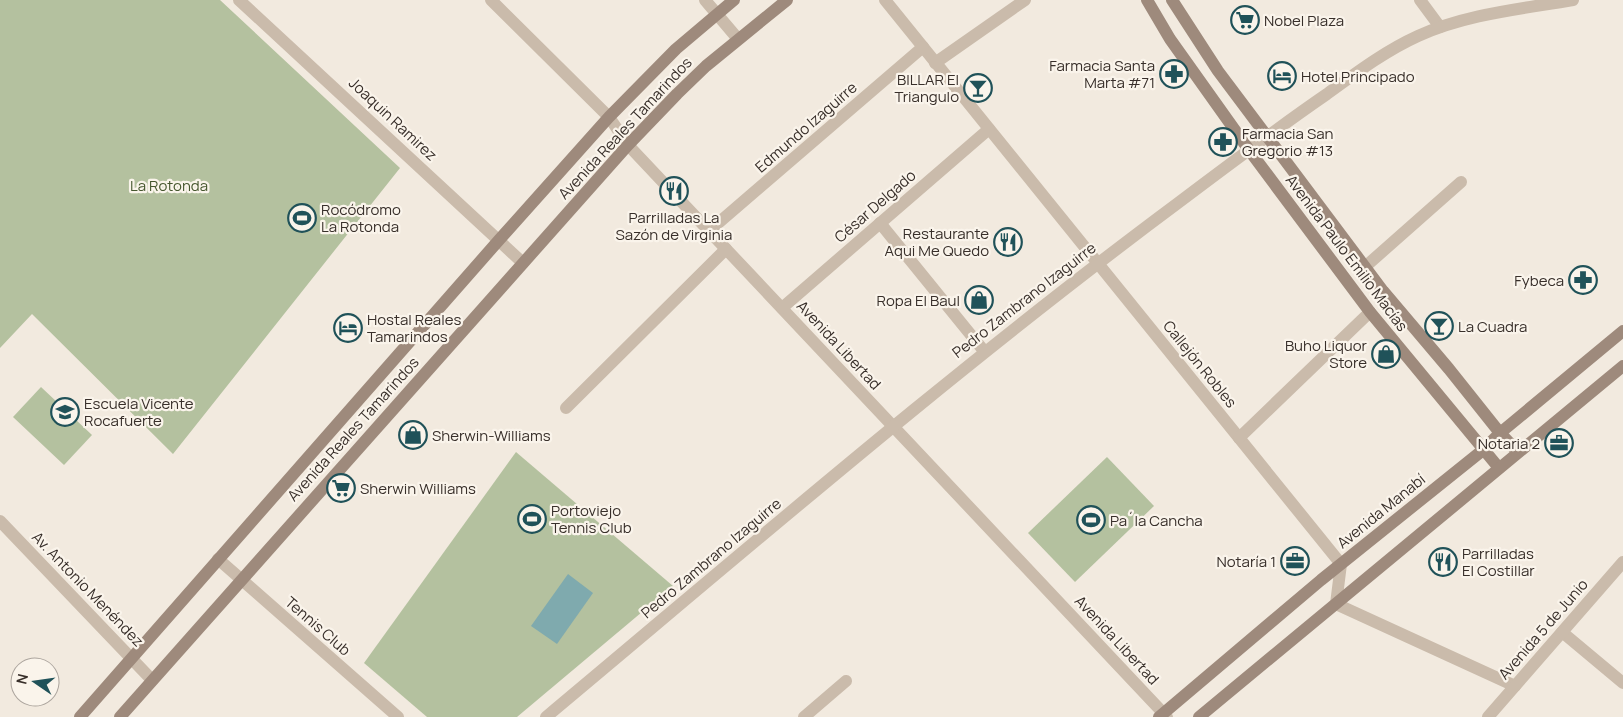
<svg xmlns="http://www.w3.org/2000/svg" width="1623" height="717" font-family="Manrope,sans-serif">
  <rect width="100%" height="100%" fill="#f2eadf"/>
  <!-- green -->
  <g fill="#b4c19f">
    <polygon points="0,0 220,0 400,168 173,454 32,314 0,348"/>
    <polygon points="41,387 92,435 64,465 13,417"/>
    <polygon points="516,452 673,586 517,717 427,717 364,663"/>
    <polygon points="1107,457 1154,506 1075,582 1028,533"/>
  </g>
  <!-- water -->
  <polygon fill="#7faaae" points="568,574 593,593 557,644 531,626"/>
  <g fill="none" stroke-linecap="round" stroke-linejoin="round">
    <!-- minor -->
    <g stroke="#cabbab" stroke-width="12">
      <polyline points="239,0 523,263"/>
      <polyline points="491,0 609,117 628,145 1167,717"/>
      <polyline points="705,0 738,39"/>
      <polyline points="885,0 1341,564 1336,604 1515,686"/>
      <polyline points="1420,0 1440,27"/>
      <polyline points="935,63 1025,0"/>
      <polyline points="880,223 984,351"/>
      <polyline points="709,231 923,47"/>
      <polyline points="1366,266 1461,182"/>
      <polyline points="782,308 989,129"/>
      <polyline points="566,408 726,249"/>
      <polyline points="1239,438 1370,312"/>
      <polyline points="218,559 398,717"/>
      <polyline points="1562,632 1623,683"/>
      <path d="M546 717C754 543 960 365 1178 203 1227 166 1276 129 1327 94 1356 73 1385 51 1418 36 1466 14 1521 9 1573 0"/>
      <polyline points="804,717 846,681"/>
    </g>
    <!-- tertiary -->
    <g stroke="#cabbab" stroke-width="12">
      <polyline points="0,521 152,680"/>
      <polyline points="1488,717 1623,562"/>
    </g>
    <!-- secondary -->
    <g stroke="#9e8a7c" stroke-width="12">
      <polyline points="1147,0 1170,39 1249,150 1370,312 1499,468"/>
      <polyline points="1172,0 1218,71 1383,291 1449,369 1500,433 1518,452"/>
      <polyline points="80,717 499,240 609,117 676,49 734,0"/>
      <polyline points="120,717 628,145 677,94 706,66 787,0"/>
      <polyline points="1159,717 1321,580 1483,450 1500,433 1623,331"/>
      <polyline points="1199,717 1623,366"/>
    </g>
  </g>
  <!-- icons -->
  <defs>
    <symbol id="supermarket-ring" viewBox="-11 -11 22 22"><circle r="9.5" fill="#faf4eb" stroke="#205259" stroke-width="1.5"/><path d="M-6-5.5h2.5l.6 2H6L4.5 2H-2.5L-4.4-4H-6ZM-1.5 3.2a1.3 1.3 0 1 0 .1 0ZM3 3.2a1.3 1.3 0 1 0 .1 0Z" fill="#205259"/></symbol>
    <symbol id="pharmacy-ring" viewBox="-11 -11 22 22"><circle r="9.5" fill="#faf4eb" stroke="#205259" stroke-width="1.5"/><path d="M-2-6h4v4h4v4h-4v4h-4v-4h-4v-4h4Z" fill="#205259"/></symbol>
    <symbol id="hotel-ring" viewBox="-11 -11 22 22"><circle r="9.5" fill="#faf4eb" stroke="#205259" stroke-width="1.5"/><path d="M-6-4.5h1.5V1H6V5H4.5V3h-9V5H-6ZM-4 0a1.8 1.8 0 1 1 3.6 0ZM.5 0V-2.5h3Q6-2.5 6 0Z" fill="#205259"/></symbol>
    <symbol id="bar-ring" viewBox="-11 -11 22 22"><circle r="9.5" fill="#faf4eb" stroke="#205259" stroke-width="1.5"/><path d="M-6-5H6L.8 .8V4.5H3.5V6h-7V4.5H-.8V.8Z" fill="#205259"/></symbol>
    <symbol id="restaurant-ring" viewBox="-11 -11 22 22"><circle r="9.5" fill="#faf4eb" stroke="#205259" stroke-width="1.5"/><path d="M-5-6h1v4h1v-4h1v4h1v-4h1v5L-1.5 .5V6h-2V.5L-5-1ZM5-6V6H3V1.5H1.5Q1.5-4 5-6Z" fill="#205259"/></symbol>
    <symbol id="stadium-ring" viewBox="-11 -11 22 22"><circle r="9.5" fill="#faf4eb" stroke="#205259" stroke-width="1.5"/><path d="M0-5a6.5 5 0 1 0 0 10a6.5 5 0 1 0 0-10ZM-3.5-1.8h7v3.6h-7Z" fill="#205259"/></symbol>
    <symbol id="shop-ring" viewBox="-11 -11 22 22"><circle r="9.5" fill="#faf4eb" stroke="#205259" stroke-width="1.5"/><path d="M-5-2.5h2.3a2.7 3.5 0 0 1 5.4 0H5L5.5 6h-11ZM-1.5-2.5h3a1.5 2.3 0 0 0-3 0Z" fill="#205259"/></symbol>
    <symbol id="school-ring" viewBox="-11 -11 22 22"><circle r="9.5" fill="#faf4eb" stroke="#205259" stroke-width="1.5"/><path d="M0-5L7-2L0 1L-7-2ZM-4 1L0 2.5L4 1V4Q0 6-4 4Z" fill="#205259"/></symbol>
    <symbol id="office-ring" viewBox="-11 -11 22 22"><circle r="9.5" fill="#faf4eb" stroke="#205259" stroke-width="1.5"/><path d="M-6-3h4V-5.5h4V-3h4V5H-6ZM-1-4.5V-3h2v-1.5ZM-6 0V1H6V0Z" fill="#205259"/></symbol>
  </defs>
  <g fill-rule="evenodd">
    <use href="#supermarket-ring" x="1229" y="4" width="32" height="32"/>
    <use href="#pharmacy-ring" x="1158" y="58" width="32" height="32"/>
    <use href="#hotel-ring" x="1266" y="60" width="32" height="32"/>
    <use href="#bar-ring" x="962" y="72" width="32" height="32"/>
    <use href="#pharmacy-ring" x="1207" y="126" width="32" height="32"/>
    <use href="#restaurant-ring" x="658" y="175" width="32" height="32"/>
    <use href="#stadium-ring" x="286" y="202" width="32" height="32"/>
    <use href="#restaurant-ring" x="992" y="226" width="32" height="32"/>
    <use href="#pharmacy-ring" x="1567" y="264" width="32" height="32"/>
    <use href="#shop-ring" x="963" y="284" width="32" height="32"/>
    <use href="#bar-ring" x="1423" y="310" width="32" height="32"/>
    <use href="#hotel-ring" x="332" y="312" width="32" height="32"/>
    <use href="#shop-ring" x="1370" y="338" width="32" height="32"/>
    <use href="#school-ring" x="49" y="396" width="32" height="32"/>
    <use href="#shop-ring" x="397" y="419" width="32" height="32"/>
    <use href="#office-ring" x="1543" y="427" width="32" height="32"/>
    <use href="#supermarket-ring" x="325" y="472" width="32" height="32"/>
    <use href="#stadium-ring" x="516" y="503" width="32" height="32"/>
    <use href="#stadium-ring" x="1075" y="504" width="32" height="32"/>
    <use href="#office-ring" x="1279" y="545" width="32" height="32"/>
    <use href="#restaurant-ring" x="1427" y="546" width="32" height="32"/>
  </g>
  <g text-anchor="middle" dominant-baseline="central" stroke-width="4.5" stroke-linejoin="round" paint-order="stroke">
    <!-- poi labels -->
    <g font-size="15" fill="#382f2a" stroke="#faf4eb" text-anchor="start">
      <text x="1264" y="20">Nobel Plaza</text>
      <text x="1155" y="65" text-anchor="end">Farmacia Santa<tspan x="1155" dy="17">Marta #71</tspan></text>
      <text x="1301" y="76">Hotel Principado</text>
      <text x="959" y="79" text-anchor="end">BILLAR El<tspan x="959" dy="17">Triangulo</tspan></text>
      <text x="1242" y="133">Farmacia San<tspan x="1242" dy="17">Gregorio #13</tspan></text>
      <text x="321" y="209">Rocódromo<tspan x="321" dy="17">La Rotonda</tspan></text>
      <text x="674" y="217" text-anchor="middle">Parrilladas La<tspan x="674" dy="17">Sazón de Virginia</tspan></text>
      <text x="989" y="233" text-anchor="end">Restaurante<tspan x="989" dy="17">Aqui Me Quedo</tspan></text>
      <text x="1564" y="280" text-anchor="end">Fybeca</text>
      <text x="960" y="300" text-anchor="end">Ropa El Baul</text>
      <text x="367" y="319">Hostal Reales<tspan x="367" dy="17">Tamarindos</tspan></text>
      <text x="1458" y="326">La Cuadra</text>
      <text x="1367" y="345" text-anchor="end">Buho Liquor<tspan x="1367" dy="17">Store</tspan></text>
      <text x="84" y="403">Escuela Vicente<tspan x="84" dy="17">Rocafuerte</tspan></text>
      <text x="432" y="435">Sherwin-Williams</text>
      <text x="1540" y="443" text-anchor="end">Notaria 2</text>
      <text x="360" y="488">Sherwin Williams</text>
      <text x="551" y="510">Portoviejo<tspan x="551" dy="17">Tennis Club</tspan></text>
      <text x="1110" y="520">Pa´la Cancha</text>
      <text x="1462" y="553">Parrilladas<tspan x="1462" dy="17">El Costillar</tspan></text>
      <text x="1276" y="561" text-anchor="end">Notaría 1</text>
    </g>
    <!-- street labels -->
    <g font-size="15" fill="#382f2a" stroke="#faf4eb">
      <text transform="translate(393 119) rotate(43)">Joaquin Ramirez</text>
      <text transform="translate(806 127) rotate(-41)">Edmundo Izaguirre</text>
      <text transform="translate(625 128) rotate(-47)">Avenida Reales Tamarindos</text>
      <text transform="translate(875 206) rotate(-41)">César Delgado</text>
      <text transform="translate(1347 253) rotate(53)">Avenida Paulo Emilio Macías</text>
      <text transform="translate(1024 300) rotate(-38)">Pedro Zambrano Izaguirre</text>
      <text transform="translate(839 345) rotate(47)">Avenida Libertad</text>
      <text transform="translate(1200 364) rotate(51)">Callejón Robles</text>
      <text transform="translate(353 429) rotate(-48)">Avenida Reales Tamarindos</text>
      <text transform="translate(1381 511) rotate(-39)">Avenida Manabí</text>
      <text transform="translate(711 558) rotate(-40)">Pedro Zambrano Izaguirre</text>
      <text transform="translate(88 589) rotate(46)">Av. Antonio Menéndez</text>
      <text transform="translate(318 626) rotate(41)">Tennis Club</text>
      <text transform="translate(1543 629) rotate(-49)">Avenida 5 de Junio</text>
      <text transform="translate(1117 640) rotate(47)">Avenida Libertad</text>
    </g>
    <!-- park labels -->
    <g font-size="15" fill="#45562e" stroke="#faf4eb">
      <text x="169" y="185">La Rotonda</text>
    </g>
  </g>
  <!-- north arrow -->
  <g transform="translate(35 682) rotate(283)"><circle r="24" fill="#faf4eb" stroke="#aca59e"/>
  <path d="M0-4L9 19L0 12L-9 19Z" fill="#205259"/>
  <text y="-8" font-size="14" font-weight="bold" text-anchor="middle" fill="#382f2a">N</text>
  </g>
</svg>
